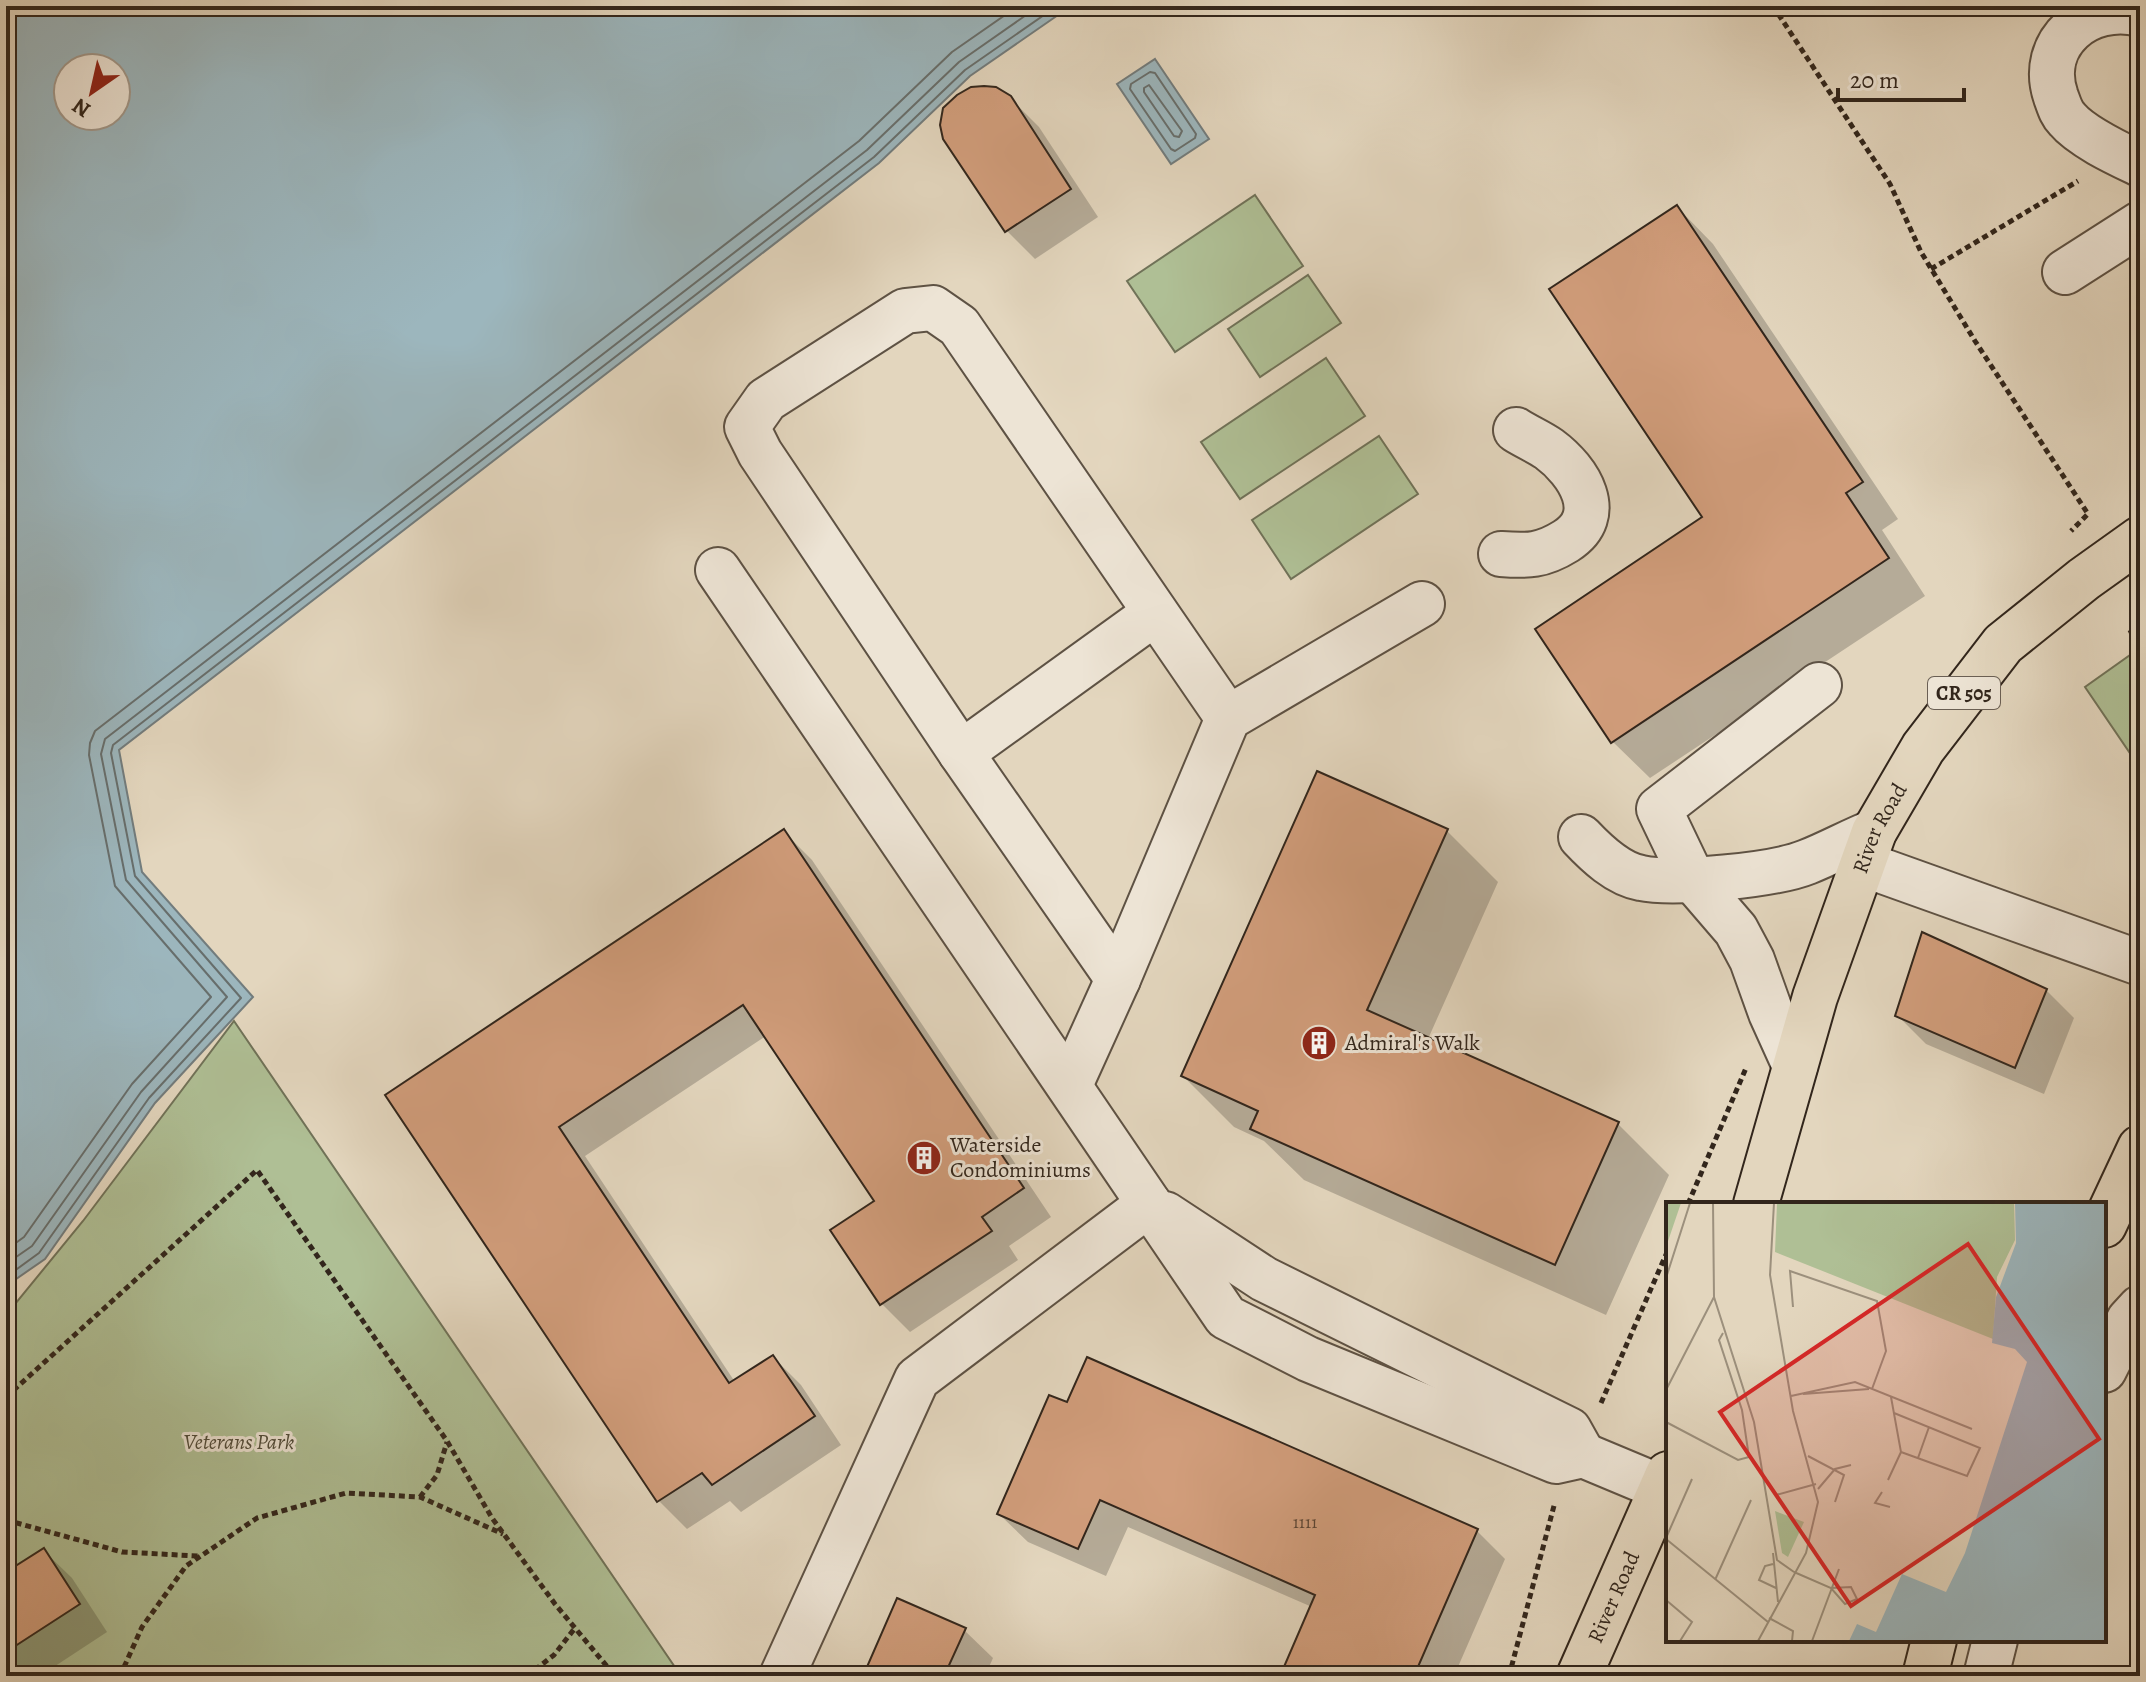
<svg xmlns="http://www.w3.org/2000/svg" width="2146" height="1682" font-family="Alegreya,serif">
  <rect width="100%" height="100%" fill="#e3d6be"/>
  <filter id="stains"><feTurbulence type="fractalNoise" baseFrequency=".0025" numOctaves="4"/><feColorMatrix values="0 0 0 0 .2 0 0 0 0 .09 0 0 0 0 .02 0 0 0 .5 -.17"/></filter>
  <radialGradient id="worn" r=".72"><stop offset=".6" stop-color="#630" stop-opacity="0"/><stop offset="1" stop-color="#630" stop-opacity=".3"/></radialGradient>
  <!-- green -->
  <g fill="#afbf95" stroke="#707258" stroke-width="2">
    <polygon points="1255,195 1303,266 1175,352 1127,281"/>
    <polygon points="1308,275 1341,323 1260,377 1228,329"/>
    <polygon points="1326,358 1365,416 1240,499 1201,442"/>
    <polygon points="1379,436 1418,494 1291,579 1252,520"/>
    <polygon points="2140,648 2140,768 2085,687"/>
    <polygon points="234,1021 681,1676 6,1676 6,1315 83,1221"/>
  </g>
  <!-- water -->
  <g fill="#9cb6bd" stroke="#727c7d" stroke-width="2" fill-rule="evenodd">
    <path d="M6 6H1071L970 76 879 163 119 750 142 872 253 997 155 1103 45 1259 6 1286ZM68 68H116V116H68Z"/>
    <polygon points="1155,59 1209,139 1171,164 1117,84"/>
  </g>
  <!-- shadow -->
  <g fill="#0003">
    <polygon points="1010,98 1039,127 1098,217 1035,259 1007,231 945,138"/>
    <polygon points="1677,207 1713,244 1898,519 1882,530 1925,596 1650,778 1613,742 1705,518"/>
    <polygon points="1447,831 1498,882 1428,1039 1618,1124 1669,1175 1606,1315 1304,1180 1264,1141 1234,1127 1183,1076"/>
    <polygon points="784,832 812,860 1051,1217 1009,1246 1018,1260 910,1332 882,1304 877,1202 766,1036 585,1156 735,1382 773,1357 801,1385 841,1445 741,1512 730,1501 687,1529 659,1501 388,1095"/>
    <polygon points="2046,990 2074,1018 2044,1094 1926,1044 1898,1016"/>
    <polygon points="1068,1405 1477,1531 1505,1559 1454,1676 1282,1676 1312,1607 1128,1527 1106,1576 1028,1542 999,1514"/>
    <polygon points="43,1550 72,1578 107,1632 40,1676 6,1676 6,1574"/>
    <polygon points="964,1630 993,1658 985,1676 866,1676"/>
  </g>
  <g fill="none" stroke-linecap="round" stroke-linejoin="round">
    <!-- shore -->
    <g stroke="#676e6c" stroke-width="2">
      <polygon points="1150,72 1155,73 1196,134 1195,138 1175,151 1171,149 1130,89 1131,84"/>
      <polygon points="1149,85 1182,131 1179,137 1174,136 1144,92 1144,88"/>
      <polyline points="6,1250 24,1237 132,1084 211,997 115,886 89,755 90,743 95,731 859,141 952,52 1018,6"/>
      <polyline points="6,1264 32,1246 141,1092 227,997 126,880 101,754 105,739 867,150 959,62 1039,6"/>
      <polyline points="6,1277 39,1253 149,1098 241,998 135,876 111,753 113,745 874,157 965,70 1057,6"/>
    </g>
  </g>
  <!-- building -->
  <g fill="#d19d7b" stroke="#32261c" stroke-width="2">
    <polygon points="984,86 996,87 1011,96 1071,189 1005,232 943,139 940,125 943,108 957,95 971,87"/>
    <polygon points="1677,205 1863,482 1846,493 1889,558 1611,743 1535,629 1702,517 1549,289"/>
    <polygon points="1317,771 1448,829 1367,1010 1619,1122 1555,1265 1250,1129 1258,1111 1181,1076"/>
    <polygon points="784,829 1024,1188 982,1217 992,1231 880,1305 830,1230 874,1201 743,1005 559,1127 729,1383 773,1355 815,1416 712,1485 702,1473 657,1502 385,1095"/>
    <polygon points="1922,932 2047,989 2015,1068 1895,1016"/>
    <polygon points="1087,1357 1478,1529 1414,1676 1280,1676 1315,1595 1100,1500 1078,1549 997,1514 1049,1395 1067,1402"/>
    <polygon points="44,1548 80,1604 6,1652 6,1572"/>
    <polygon points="897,1598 966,1628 945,1674 949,1676 863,1676"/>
  </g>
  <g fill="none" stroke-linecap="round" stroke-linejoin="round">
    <defs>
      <g id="minor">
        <path d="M2140 14C2088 1 2037 42 2056 97 2059 105 2061 113 2067 119 2082 137 2119 154 2140 164"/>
        <polyline points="2065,272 2140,224"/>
        <path d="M1501 554C1528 556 1542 556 1566 541 1607 515 1579 471 1549 449 1539 442 1527 437 1516 430"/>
        <polyline points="718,570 1226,1317 1308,1359 1556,1461 1583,1455 1662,1488"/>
        <polyline points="961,753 1155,613"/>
        <path d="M1581 837C1597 854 1618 874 1641 878 1675 885 1775 875 1807 862 1830 853 1851 841 1874 832"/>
        <polyline points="1863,864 2140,963"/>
        <polyline points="1118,979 961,753 760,453 747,427 766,400 905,311 933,308 959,326 1228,718"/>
        <polyline points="1795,1066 1771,1013 1752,960 1736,930 1693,880 1659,809 1819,685"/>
        <polyline points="1070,1085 1118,979 1228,718 1422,604"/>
        <polyline points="1165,1214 1264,1279 1569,1430 1583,1455"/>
        <polyline points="2104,1370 2129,1320 2140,1308"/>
        <polyline points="782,1676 917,1379 1149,1204"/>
        <polyline points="1986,1676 1995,1640"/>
      </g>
      <g id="major">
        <path id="s1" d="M1756 1204 1815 997 1874 832 1923 748 2003 644 2084 579 2140 539"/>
        <polyline points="2104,1225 2140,1148"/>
        <path id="s2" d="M1579 1676 1668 1474"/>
        <polyline points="1925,1676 1934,1640"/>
      </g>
    </defs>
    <!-- minor casing -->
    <use href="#minor" stroke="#5e5244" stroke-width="48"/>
    <!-- major casing -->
    <use href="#major" stroke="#32261c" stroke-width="48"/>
    <!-- path -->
    <g stroke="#32261c" stroke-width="5" stroke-dasharray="6 4" stroke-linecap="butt">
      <polyline points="1773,6 1890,184 1921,252 1975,341 2088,514 2071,531"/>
      <polyline points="1931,269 2078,181"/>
      <polyline points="2130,630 2140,651"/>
      <polyline points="1688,1204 1746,1068"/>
      <polyline points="6,1397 257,1170 447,1441 492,1518 555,1604 615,1676"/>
      <polyline points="1601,1403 1668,1250"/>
      <polyline points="420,1497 437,1475 447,1442"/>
      <polyline points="6,1520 122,1552 198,1556"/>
      <polyline points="120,1676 142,1627 186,1566 257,1518 346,1493 420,1497 503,1534"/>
      <polyline points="436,1676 478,1668 505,1676"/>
      <polyline points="527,1676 554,1655 575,1628"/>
      <polyline points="1509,1676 1555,1502"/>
    </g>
    <!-- minor -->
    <use href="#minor" stroke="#ede4d5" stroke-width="44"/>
    <!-- major -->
    <use href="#major" stroke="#e3d6be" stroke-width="44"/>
  </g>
  <!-- icons -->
  <defs>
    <symbol id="building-disc" viewBox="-11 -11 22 22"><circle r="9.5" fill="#8f2418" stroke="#ede4d5"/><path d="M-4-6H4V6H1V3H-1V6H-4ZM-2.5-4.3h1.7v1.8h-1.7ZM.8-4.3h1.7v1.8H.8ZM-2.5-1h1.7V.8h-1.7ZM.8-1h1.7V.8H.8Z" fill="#fff"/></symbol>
  </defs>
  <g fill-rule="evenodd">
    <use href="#building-disc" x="1299" y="1023" width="40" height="40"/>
    <use href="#building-disc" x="904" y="1138" width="40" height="40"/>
  </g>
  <g text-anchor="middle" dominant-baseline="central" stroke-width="6" stroke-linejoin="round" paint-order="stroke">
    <!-- number labels -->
    <g font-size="18" fill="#5a4434">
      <text x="1305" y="1522">1111</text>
    </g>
    <!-- shield labels -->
    <rect fill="#ede4d5" stroke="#6a5f54" stroke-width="2" x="1928" y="677" width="72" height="32" rx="6"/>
    <g font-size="20" font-weight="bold" fill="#32261c">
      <text x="1964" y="693">CR 505</text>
    </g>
    <!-- street labels -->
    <g font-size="22" fill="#32261c" stroke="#ede4d5">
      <text stroke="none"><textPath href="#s1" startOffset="396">River Road</textPath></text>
      <text stroke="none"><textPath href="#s2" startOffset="86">River Road</textPath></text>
    </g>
    <!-- poi labels -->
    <g font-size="22" fill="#32261c" stroke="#ede4d5" text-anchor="start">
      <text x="1345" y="1043">Admiral's Walk</text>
      <text x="950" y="1145">Waterside<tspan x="950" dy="25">Condominiums</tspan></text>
    </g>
    <!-- park labels -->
    <g font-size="22" font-style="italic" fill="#514c3a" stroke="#ede4d5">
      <text x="239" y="1442">Veterans Park</text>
    </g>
  </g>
  <!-- overview -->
  <g transform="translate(1666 1202)">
    <rect width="440" height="440" fill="#e3d6be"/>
    <path d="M0 1H15L0 45ZM111 1H348L349 38 331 75 327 137 109 50ZM109 309 138 320 122 355 116 351Z" fill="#afbf95"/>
    <path d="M349 1H440V439H183L191 422 210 430 236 372 280 390 299 351 361 160 349 147 326 141 330 95 350 41Z" fill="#9cb6bd"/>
    <path fill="none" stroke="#9c907d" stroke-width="2" d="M47 1 48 95 88 220 111 358 128 370M0 76 24 1M127 105 124 69 211 99 220 149 206 187M0 188 48 95M137 192 203 187M125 194 189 180 306 227M228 211 314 246 301 274 235 250M0 220 72 258 83 255 76 208 53 138 57 131M142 254 178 273 169 300M252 256 263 225M222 278 235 250 225 195M152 287 169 267 185 263M216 290 209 301 224 305M110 293 150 282M0 336 26 277M0 337 102 420M107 351 112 400M107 362 99 364 93 378 110 386M128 370 165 386 179 402 191 397 185 385 165 386M49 378 85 298M0 398 26 420 14 439M103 416 127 429 126 439M92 439 140 351 152 300 127 209 104 73 108 1M146 439 173 367"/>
    <path fill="#d62828" fill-opacity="0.15" stroke="#d62828" stroke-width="4" d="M302 42 433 237 185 404 54 210Z"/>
    <rect width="440" height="440" fill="none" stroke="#32261c" stroke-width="4"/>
  </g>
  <!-- margin -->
  <rect width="2146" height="1682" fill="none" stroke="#e3d6be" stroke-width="32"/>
  <rect x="8" y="8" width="2130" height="1666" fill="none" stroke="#32261c" stroke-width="4"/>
  <rect x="16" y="16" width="2114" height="1650" fill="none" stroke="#32261c" stroke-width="2"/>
  <!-- north arrow -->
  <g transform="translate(92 92) rotate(214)"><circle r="38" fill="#ede4d5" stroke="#a2988b" stroke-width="2"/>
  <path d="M0-6L14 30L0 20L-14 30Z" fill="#8f2418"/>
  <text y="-12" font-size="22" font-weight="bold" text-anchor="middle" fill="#32261c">N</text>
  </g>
  <!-- scale -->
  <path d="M1838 88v12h126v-12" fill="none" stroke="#32261c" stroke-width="4"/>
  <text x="1850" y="88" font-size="24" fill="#32261c" stroke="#ede4d5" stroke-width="6" paint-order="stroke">20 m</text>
  <rect width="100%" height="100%" filter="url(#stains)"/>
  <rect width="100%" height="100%" fill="url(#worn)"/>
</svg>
